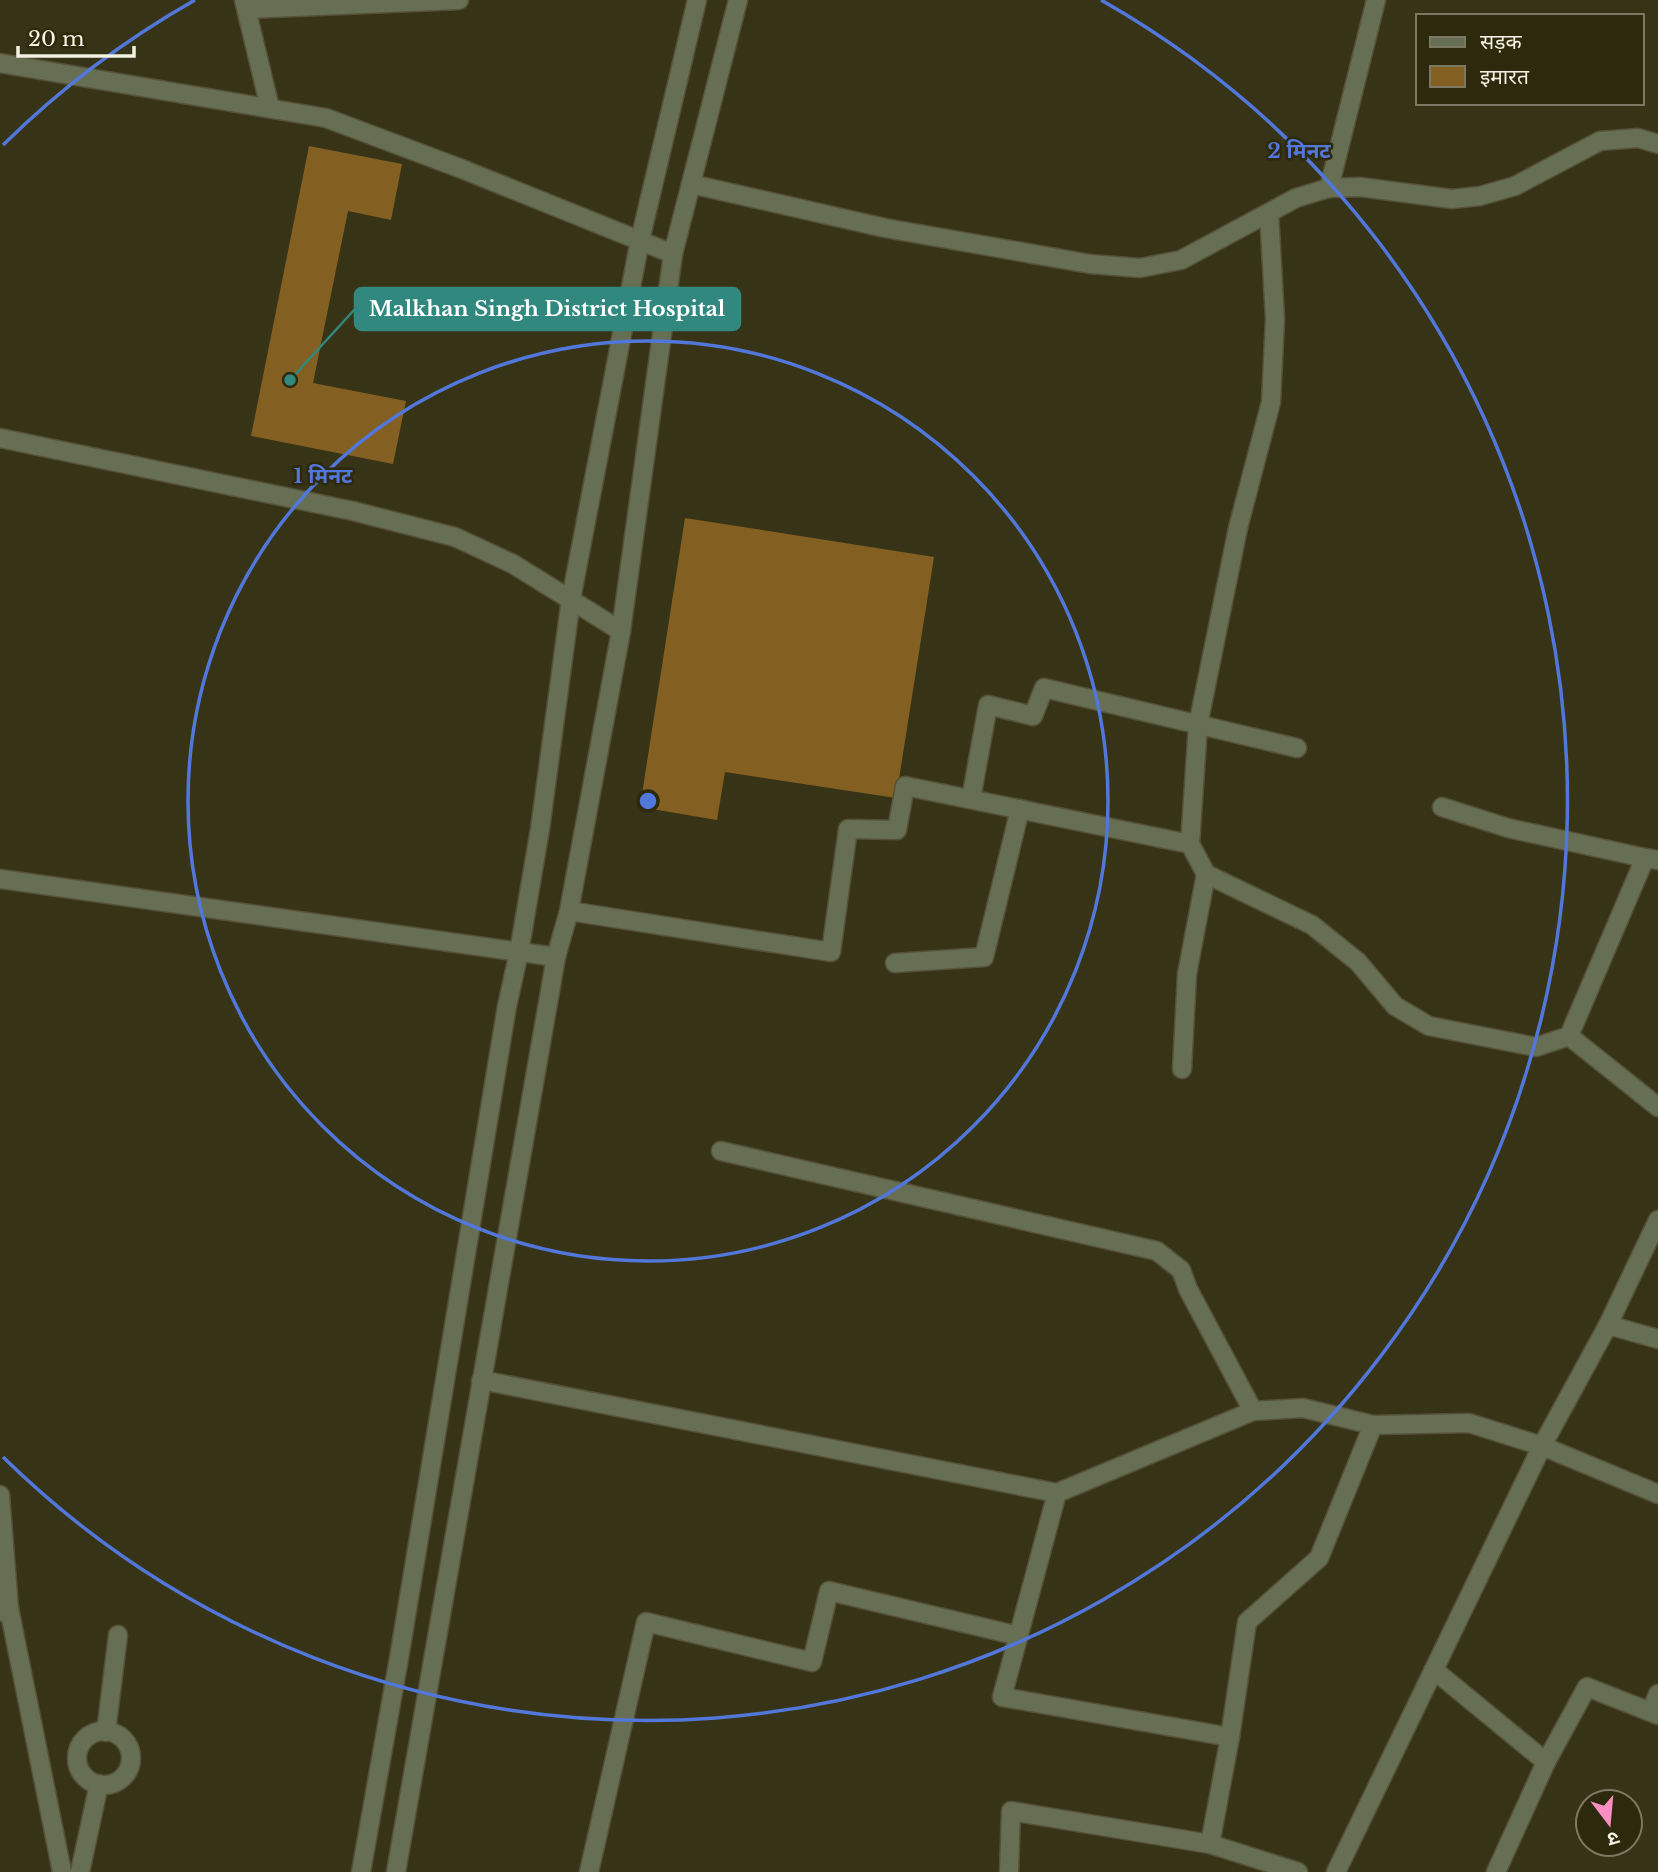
<svg xmlns="http://www.w3.org/2000/svg" width="1658" height="1872" font-family="'Libre Baskerville','Noto Sans Devanagari',serif">
  <rect width="100%" height="100%" fill="#373317"/>
  <!-- building -->
  <g fill="#836022">
    <polygon points="309,146 402,164 391,220 348,211 313,383 406,401 393,464 251,436"/>
    <polygon points="685,518 934,557 896,798 725,772 717,820 640,807"/>
  </g>
  <g fill="none" stroke-linecap="round" stroke-linejoin="round">
    <defs>
      <g id="minor">
        <polyline points="244,0 270,108"/>
        <polyline points="247,9 459,0"/>
        <polyline points="0,63 326,118 462,169 673,254"/>
        <polyline points="691,184 885,228 1090,264 1140,268 1181,260 1296,198 1329,188 1360,187 1452,199 1480,196 1515,186 1600,141 1638,138 1658,144"/>
        <polyline points="1329,188 1376,0"/>
        <polyline points="0,438 353,511 455,537 513,564 621,631"/>
        <polyline points="971,799 988,705 1033,716 1044,688 1297,748"/>
        <polyline points="1442,807 1508,828 1645,858"/>
        <polyline points="1190,844 1198,725 1238,528 1271,402 1275,319 1269,213"/>
        <polyline points="0,879 556,957"/>
        <polyline points="569,911 831,952 848,829 897,830 905,786 1190,844 1206,874 1312,925 1358,962 1395,1006 1429,1026 1536,1047 1569,1036 1645,858 1658,860"/>
        <polyline points="895,963 984,957 1020,809"/>
        <polyline points="1569,1036 1658,1107"/>
        <polyline points="1182,1069 1187,974 1206,874"/>
        <polyline points="721,1151 1157,1251 1181,1270 1188,1289 1253,1411"/>
        <polyline points="1608,1325 1658,1339"/>
        <polyline points="481,1380 1057,1493 1002,1697 1230,1737 1210,1844 1298,1872"/>
        <polyline points="1057,1493 1253,1411 1303,1408 1373,1425"/>
        <polyline points="0,1495 9,1608"/>
        <polyline points="0,1612 9,1608 62,1872"/>
        <polyline points="1434,1670 1546,1762"/>
        <polyline points="1651,1711 1658,1694"/>
        <circle cx="104" cy="1758" r="27"/>
        <polyline points="106,1732 118,1635"/>
        <polyline points="1230,1737 1247,1622 1319,1558 1373,1425 1469,1423 1542,1446 1658,1494"/>
        <polyline points="80,1872 99,1784"/>
        <polyline points="361,1872 399,1658 507,1006 519,952 540,829 571,599 640,240 697,0"/>
        <polyline points="396,1872 556,957 569,911 621,631 673,254 738,0"/>
        <polyline points="589,1872 646,1622 812,1662 829,1591 1019,1636"/>
        <polyline points="1009,1872 1011,1811 1210,1844"/>
        <polyline points="1336,1872 1542,1446 1608,1325 1658,1220"/>
        <polyline points="1496,1872 1546,1762 1587,1687 1658,1715"/>
      </g>
    </defs>
    <!-- minor casing -->
    <use href="#minor" stroke="#555137" stroke-width="21"/>
    <!-- minor -->
    <use href="#minor" stroke="#666e54" stroke-width="18"/>
  </g>
  <!-- distance rings -->
  <g fill="none" stroke="#5277da" stroke-width="3.5">
    <circle cx="648" cy="801" r="460"/>
    <path d="M3 145A920 920 0 0 1 195 0M1101 0A920 920 0 1 1 3 1457"/>
  </g>
  <circle cx="648" cy="801" r="10" fill="#5277da" stroke="#2d290d" stroke-width="3.5"/>
  <g font-size="21" text-anchor="middle" font-weight="bold" fill="#5277da" stroke="#2d290d" stroke-width="5" stroke-linejoin="round" paint-order="stroke">
    <text x="1299" y="158">2 मिनट</text>
    <text x="323" y="483">1 मिनट</text>
  </g>
  <!-- callouts -->
  <path fill="none" stroke="#31887f" stroke-width="2.5" d="M290 380L355 309"/>
  <circle fill="#31887f" stroke="#2d290d" stroke-width="2.5" cx="290" cy="380" r="7"/>
  <rect fill="#31887f" stroke="#31887f" stroke-width="2.5" x="355" y="288" width="385" height="42" rx="7"/>
  <g font-size="21" text-anchor="middle" font-weight="bold" fill="#fff">
    <text x="547" y="316">Malkhan Singh District Hospital</text>
  </g>
  <!-- legend -->
  <rect x="1416" y="14" width="228" height="91" fill="#2d290d" stroke="#7c7962" stroke-width="2"/>
  <rect x="1430" y="37" width="35" height="10" fill="#666e54" stroke="#7c7962" stroke-width="2"/>
  <text x="1480" y="49" font-size="21" fill="#f3f1e1">सड़क</text>
  <rect x="1430" y="66" width="35" height="21" fill="#836022" stroke="#7c7962" stroke-width="2"/>
  <text x="1480" y="84" font-size="21" fill="#f3f1e1">इमारत</text>
  <!-- north arrow -->
  <g transform="translate(1609 1823) rotate(164)"><circle r="33" fill="#2d290d" stroke="#7c7962" stroke-width="2"/>
  <path d="M0-5L12 26L0 18L-12 26Z" fill="#fb8fc3"/>
  <text y="-10" font-size="19" font-weight="bold" text-anchor="middle" fill="#f3f1e1">उ</text>
  </g>
  <!-- scale -->
  <path d="M18 46v10h116v-10" fill="none" stroke="#f3f1e1" stroke-width="3.5"/>
  <text x="28" y="46" font-size="21" fill="#f3f1e1" stroke="#2d290d" stroke-width="5" paint-order="stroke">20 m</text>
</svg>
